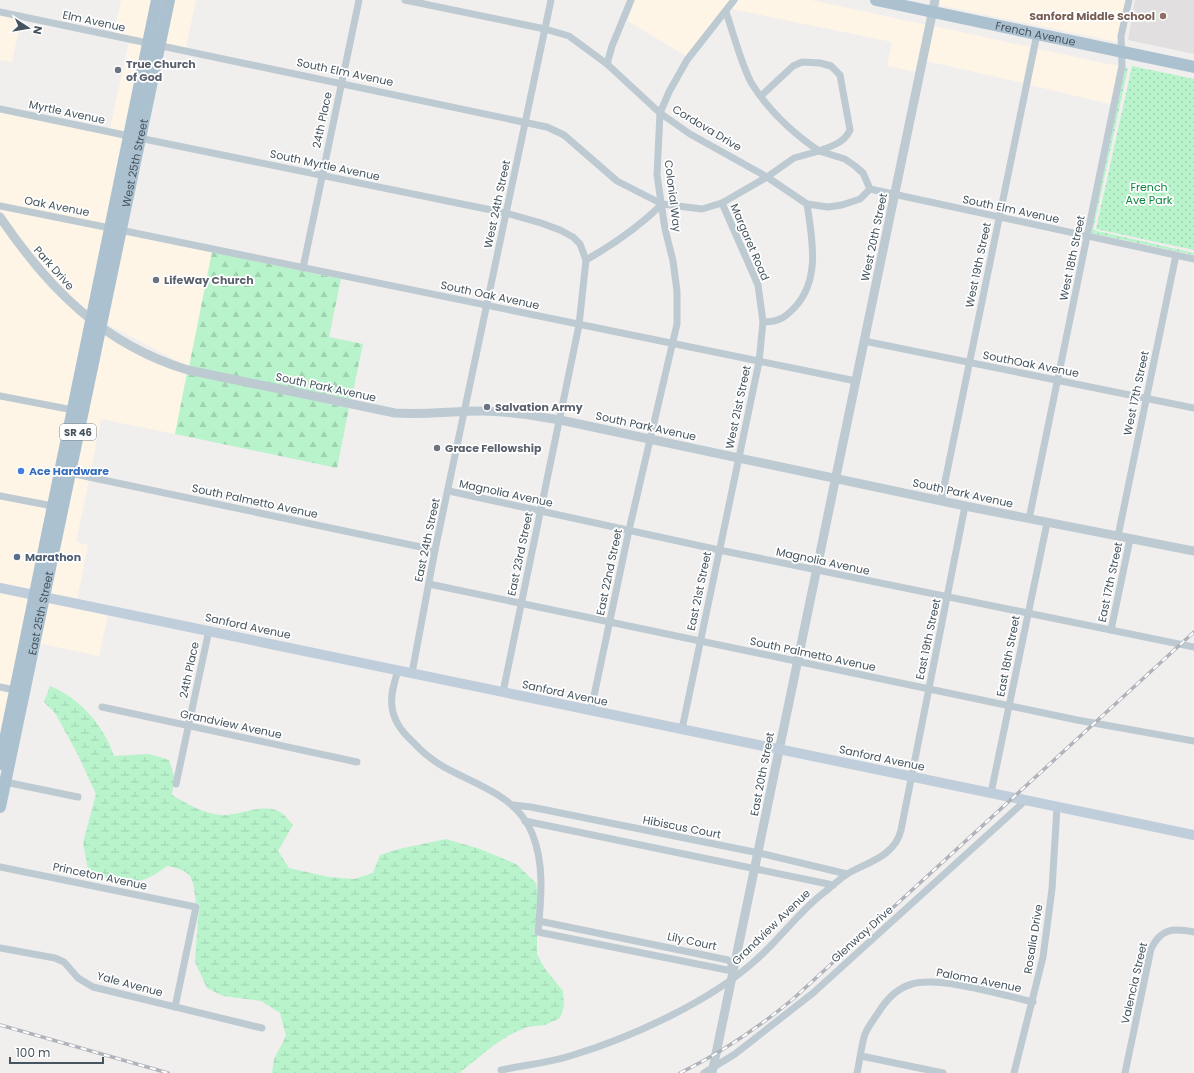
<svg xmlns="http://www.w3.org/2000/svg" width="1194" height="1073" font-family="Poppins,sans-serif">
  <defs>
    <pattern id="forest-firs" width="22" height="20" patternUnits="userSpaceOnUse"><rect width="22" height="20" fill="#b8f3cb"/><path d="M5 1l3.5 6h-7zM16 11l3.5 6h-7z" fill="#a0d2b1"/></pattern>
    <pattern id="wetland-marsh" width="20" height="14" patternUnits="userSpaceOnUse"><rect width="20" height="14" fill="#b8f3cb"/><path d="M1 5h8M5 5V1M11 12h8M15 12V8" fill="none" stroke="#a0d2b1"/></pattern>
    <pattern id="park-dots" width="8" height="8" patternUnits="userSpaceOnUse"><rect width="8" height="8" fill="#b8f3cb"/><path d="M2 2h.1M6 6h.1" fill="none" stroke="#a0d2b1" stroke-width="1.8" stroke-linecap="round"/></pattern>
  </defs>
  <rect width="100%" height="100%" fill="#f1eeee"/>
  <!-- commercial -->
  <g fill="#fef5e6">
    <polygon points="121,0 154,0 146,39 114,33"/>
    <polygon points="173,0 196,0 186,48 164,43"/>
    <polygon points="635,0 730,0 686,56 628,21"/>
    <polygon points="739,0 811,0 927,25 917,72 887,66 892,42 732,9"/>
    <polygon points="939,0 1125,0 1118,42 938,5"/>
    <polygon points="0,15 21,20 12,62 0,60"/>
    <polygon points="934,26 1030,47 1023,83 926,61"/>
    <polygon points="129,42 145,46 126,132 110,128"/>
    <polygon points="1038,49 1118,66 1110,104 1030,85"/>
    <polygon points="0,112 124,138 106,225 0,202"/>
    <polygon points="0,209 106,230 88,312 75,303 23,246"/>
    <polygon points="0,223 32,268 50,289 86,322 69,406 0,393"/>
    <polygon points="124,234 212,252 189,367 105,323"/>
    <polygon points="103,335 187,373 175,434 101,419 90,475 74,471"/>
    <polygon points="0,399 67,412 49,502 0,492"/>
    <polygon points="73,477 89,480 76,542 88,545 77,600 48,594"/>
    <polygon points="0,499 48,509 31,590 0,584"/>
    <polygon points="0,592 29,598 11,686 0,684"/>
    <polygon points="47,601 108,614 99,656 38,643"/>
    <polygon points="0,691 9,693 0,738"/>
  </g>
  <!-- education -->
  <polygon fill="#e2dfe0" points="1135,0 1194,0 1194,54 1128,40"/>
  <!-- forest -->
  <g fill="url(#forest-firs)">
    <polygon points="212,252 341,279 329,337 363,344 351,401 189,367"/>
    <polygon points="187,373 349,408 337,468 175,434"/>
  </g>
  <!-- wetland -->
  <path fill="url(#wetland-marsh)" d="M50 686C80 698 104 726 114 756L149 754 169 760 174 776 172 795C187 804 204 814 222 815 240 816 264 802 280 812 284 814 289 821 293 825L278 851 289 868 329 877 354 879 373 873 380 855 399 849 446 839 480 849 516 864 536 883 538 897 534 934 537 935V954L545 969 563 991 564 1006 560 1018 545 1025 527 1027 511 1034 494 1045 459 1073H272L274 1059 286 1036 280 1013 261 1001 223 996 207 988 195 962 198 918 200 904 196 903C193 878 194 871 167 866 139 888 118 887 88 869L83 843 96 794 77 753 55 713 44 702Z"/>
  <!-- park -->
  <g fill="url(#park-dots)">
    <polygon points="1132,66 1194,79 1194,250 1096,229"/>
    <polygon points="1125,67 1128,68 1093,230 1194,253 1194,255 1091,233"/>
  </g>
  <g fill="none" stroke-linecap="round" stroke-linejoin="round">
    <!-- minor -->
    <g stroke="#bdcad2" stroke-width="7">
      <polyline points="405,0 545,29 569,36 607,64 660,113 690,134 767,177 807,204 828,207 842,205 860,199 870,189"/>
      <polyline points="0,12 547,127 564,135 617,181 662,204 702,209 722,203 767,177 794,158 819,151 845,159 855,166 863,173 870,189 1194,259"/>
      <path d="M726 12C733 32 742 67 752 84 769 111 794 134 819 151 832 146 844 143 850 130L840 75 831 66 820 63 802 62 793 66 761 96"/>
      <polyline points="607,64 612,46 631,0"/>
      <polyline points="0,109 129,136"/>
      <polyline points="139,138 506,213 541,223 560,230 573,237 580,244 586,260 579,325 503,692"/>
      <polyline points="0,206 110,228"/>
      <polyline points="120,230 856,381"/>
      <path d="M586 260C614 244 639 227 662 204"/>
      <polyline points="303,268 359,0"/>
      <path d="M763 322C778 322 785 318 795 307 821 279 812 238 807 204"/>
      <polyline points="864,341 1194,408"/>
      <polyline points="0,396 73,410"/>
      <polyline points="70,473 435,550"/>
      <polyline points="449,491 719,550 1194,647"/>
      <polyline points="0,496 53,506"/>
      <polyline points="941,501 1037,34"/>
      <polyline points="1029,519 1122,66 1121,36 1129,0"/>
      <polyline points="1118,536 1176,255"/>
      <polyline points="429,584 1077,720 1194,741"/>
      <polyline points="1111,630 1130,539"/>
      <path d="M398 670C395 681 390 694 392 706 393 720 403 733 413 742 422 752 432 760 444 767 476 785 516 795 532 833 545 864 541 900 538 932L727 970 734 966 728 960 539 921"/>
      <polyline points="412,673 435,550 551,0"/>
      <polyline points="0,687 15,690"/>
      <polyline points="102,707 357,762"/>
      <polyline points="591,710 629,530 677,324 677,291 673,261 665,229 657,175 660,113 669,92 687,60 734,0"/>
      <polyline points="682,729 759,362 763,322 758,285 722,203"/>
      <polyline points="5,782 78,797"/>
      <polyline points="176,784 209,630"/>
      <polyline points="991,793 1047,523"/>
      <polyline points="513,805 531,807 759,853 847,874"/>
      <polyline points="525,821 833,885"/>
      <polyline points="0,867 196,907 175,1007"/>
      <polyline points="0,948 55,958 64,962 78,978 93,987 262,1028"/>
      <polyline points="861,1056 943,1073"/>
      <path d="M501 1070C524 1065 548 1063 570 1056 630 1038 710 1002 757 959 781 938 800 910 826 891 833 885 840 879 847 874 868 862 895 856 901 830L965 506"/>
      <polyline points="704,1073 735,1054 813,993 1026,800"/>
      <path d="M857 1073C860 1060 861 1046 865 1034 868 1027 874 1019 878 1013 886 1000 897 988 912 984 940 976 1003 995 1033 1002"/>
      <polyline points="1014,1073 1043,957 1052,889 1057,807"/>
      <path d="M1125 1073 1151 949C1161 928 1173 928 1194 932"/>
    </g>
    <!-- tertiary -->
    <g stroke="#bdcad2" stroke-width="9">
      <path d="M0 217C48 288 104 345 188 370L395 413C425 415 453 411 482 411 509 411 534 416 560 420L965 506 1194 551"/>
      <polyline points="712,1073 935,0"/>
    </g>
    <!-- secondary -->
    <polyline stroke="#bfceda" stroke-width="10" points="0,588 1194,835"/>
    <!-- primary -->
    <g stroke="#abc1d0" stroke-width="12">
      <path id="s1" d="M876 0 1194 67"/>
      <polyline points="0,764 157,0"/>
      <path id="s2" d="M0 807 169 0"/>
    </g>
    <defs>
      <g id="rail">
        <polyline points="0,1025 168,1073"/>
        <path d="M680 1073C721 1053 758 1028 793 999L1194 632"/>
      </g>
    </defs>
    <!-- rail casing -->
    <use href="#rail" stroke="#b0b4ba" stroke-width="3.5"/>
    <!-- rail -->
    <use href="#rail" stroke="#fff" stroke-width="2" stroke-dasharray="6" stroke-linecap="butt"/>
  </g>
  <!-- markers -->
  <circle fill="#8d6e63" stroke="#fff" stroke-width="1.5" cx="1163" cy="16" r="4"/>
  <g fill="#6b7280" stroke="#fff" stroke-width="1.5">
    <circle cx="118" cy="70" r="4"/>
    <circle cx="156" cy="280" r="4"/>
    <circle cx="487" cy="407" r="4"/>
    <circle cx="437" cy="448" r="4"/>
  </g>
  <circle fill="#3f7fe0" stroke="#fff" stroke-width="1.5" cx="21" cy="471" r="4"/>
  <circle fill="#5c6f8a" stroke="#fff" stroke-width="1.5" cx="17" cy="557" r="4"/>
  <g text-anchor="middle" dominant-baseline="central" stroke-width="3.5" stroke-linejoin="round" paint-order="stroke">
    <!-- shield labels -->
    <rect fill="#fff" stroke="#7d878e" stroke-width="1" x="60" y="424" width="36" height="16" rx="3"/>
    <g font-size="10" font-weight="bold" fill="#45545e">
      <text x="78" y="432">SR 46</text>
    </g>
    <!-- education labels -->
    <g font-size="11" font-weight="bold" fill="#785e54" stroke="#fff" text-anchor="end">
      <text x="1155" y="16">Sanford Middle School</text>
    </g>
    <!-- street labels -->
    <g font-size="11" fill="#45545e" stroke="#fff">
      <text transform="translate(94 21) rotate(12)">Elm Avenue</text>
      <text stroke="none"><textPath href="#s1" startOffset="163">French Avenue</textPath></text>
      <text transform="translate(345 72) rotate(12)">South Elm Avenue</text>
      <text transform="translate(67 112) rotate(12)">Myrtle Avenue</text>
      <text transform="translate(322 120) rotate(-78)">24th Place</text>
      <text transform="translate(707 128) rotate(31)">Cordova Drive</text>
      <text stroke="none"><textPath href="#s2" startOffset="658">West 25th Street</textPath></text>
      <text transform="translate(325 165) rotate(12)">South Myrtle Avenue</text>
      <text transform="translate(673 196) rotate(83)">Colonial Way</text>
      <text transform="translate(497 204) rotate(-78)">West 24th Street</text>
      <text transform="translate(57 206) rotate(11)">Oak Avenue</text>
      <text transform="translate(1011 209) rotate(12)">South Elm Avenue</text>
      <text transform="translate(874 237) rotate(-78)">West 20th Street</text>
      <text transform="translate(750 242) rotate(67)">Margaret Road</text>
      <text transform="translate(1072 258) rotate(-78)">West 18th Street</text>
      <text transform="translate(978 265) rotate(-78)">West 19th Street</text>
      <text transform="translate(54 268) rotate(48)">Park Drive</text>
      <text transform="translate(490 295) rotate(12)">South Oak Avenue</text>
      <text transform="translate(1031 364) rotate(11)">SouthOak Avenue</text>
      <text transform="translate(326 387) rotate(12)">South Park Avenue</text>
      <text transform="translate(1136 393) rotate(-78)">West 17th Street</text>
      <text transform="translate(738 407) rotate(-78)">West 21st Street</text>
      <text transform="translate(646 426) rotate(12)">South Park Avenue</text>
      <text transform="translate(506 493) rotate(12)">Magnolia Avenue</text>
      <text transform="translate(963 493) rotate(12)">South Park Avenue</text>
      <text transform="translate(255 501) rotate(12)">South Palmetto Avenue</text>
      <text transform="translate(427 540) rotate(-78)">East 24th Street</text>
      <text transform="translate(520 554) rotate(-78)">East 23rd Street</text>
      <text transform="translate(823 561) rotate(12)">Magnolia Avenue</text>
      <text transform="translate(609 572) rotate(-78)">East 22nd Street</text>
      <text transform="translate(1110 582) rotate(-78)">East 17th Street</text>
      <text transform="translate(699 591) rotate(-78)">East 21st Street</text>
      <text stroke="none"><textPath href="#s2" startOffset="198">East 25th Street</textPath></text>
      <text transform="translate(248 626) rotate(12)">Sanford Avenue</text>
      <text transform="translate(928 639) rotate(-78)">East 19th Street</text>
      <text transform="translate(813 654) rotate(12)">South Palmetto Avenue</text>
      <text transform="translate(1008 656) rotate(-79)">East 18th Street</text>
      <text transform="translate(189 670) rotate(-78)">24th Place</text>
      <text transform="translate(565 693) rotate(12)">Sanford Avenue</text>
      <text transform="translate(231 724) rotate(12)">Grandview Avenue</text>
      <text transform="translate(882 758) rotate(12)">Sanford Avenue</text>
      <text transform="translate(762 774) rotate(-79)">East 20th Street</text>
      <text transform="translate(682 827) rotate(11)">Hibiscus Court</text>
      <text transform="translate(100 876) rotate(12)">Princeton Avenue</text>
      <text transform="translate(771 927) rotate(-44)">Grandview Avenue</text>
      <text transform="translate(862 934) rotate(-42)">Glenway Drive</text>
      <text transform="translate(1033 939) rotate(-81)">Rosalia Drive</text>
      <text transform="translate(692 941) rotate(12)">Lily Court</text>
      <text transform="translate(979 980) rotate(11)">Paloma Avenue</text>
      <text transform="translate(1134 983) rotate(-77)">Valencia Street</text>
      <text transform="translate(130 984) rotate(15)">Yale Avenue</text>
    </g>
    <!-- worship labels -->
    <g font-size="11" font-weight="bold" fill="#5b616d" stroke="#fff" text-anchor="start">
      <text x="126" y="64">True Church<tspan x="126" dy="13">of God</tspan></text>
      <text x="164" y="280">LifeWay Church</text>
      <text x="495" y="407">Salvation Army</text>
      <text x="445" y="448">Grace Fellowship</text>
    </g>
    <!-- park labels -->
    <g font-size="11" fill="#0e8741" stroke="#fff">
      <text x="1149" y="187">French<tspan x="1149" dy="13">Ave Park</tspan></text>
    </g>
    <!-- shop labels -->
    <g font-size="11" font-weight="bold" fill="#366cbe" stroke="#fff" text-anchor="start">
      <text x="29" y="471">Ace Hardware</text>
    </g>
    <!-- service labels -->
    <g font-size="11" font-weight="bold" fill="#4e5e75" stroke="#fff" text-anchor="start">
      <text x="25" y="557">Marathon</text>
    </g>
  </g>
  <!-- north arrow -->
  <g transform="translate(28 28) rotate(102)" stroke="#ffffff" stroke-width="3" paint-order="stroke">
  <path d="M0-3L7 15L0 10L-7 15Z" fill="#45545e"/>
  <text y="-6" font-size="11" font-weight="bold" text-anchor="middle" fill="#45545e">N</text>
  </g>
  <!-- scale -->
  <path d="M10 1057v6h93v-6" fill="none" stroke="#45545e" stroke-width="2"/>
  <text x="16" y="1057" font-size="12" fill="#45545e" stroke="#ffffff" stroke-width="3" paint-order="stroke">100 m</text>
</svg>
